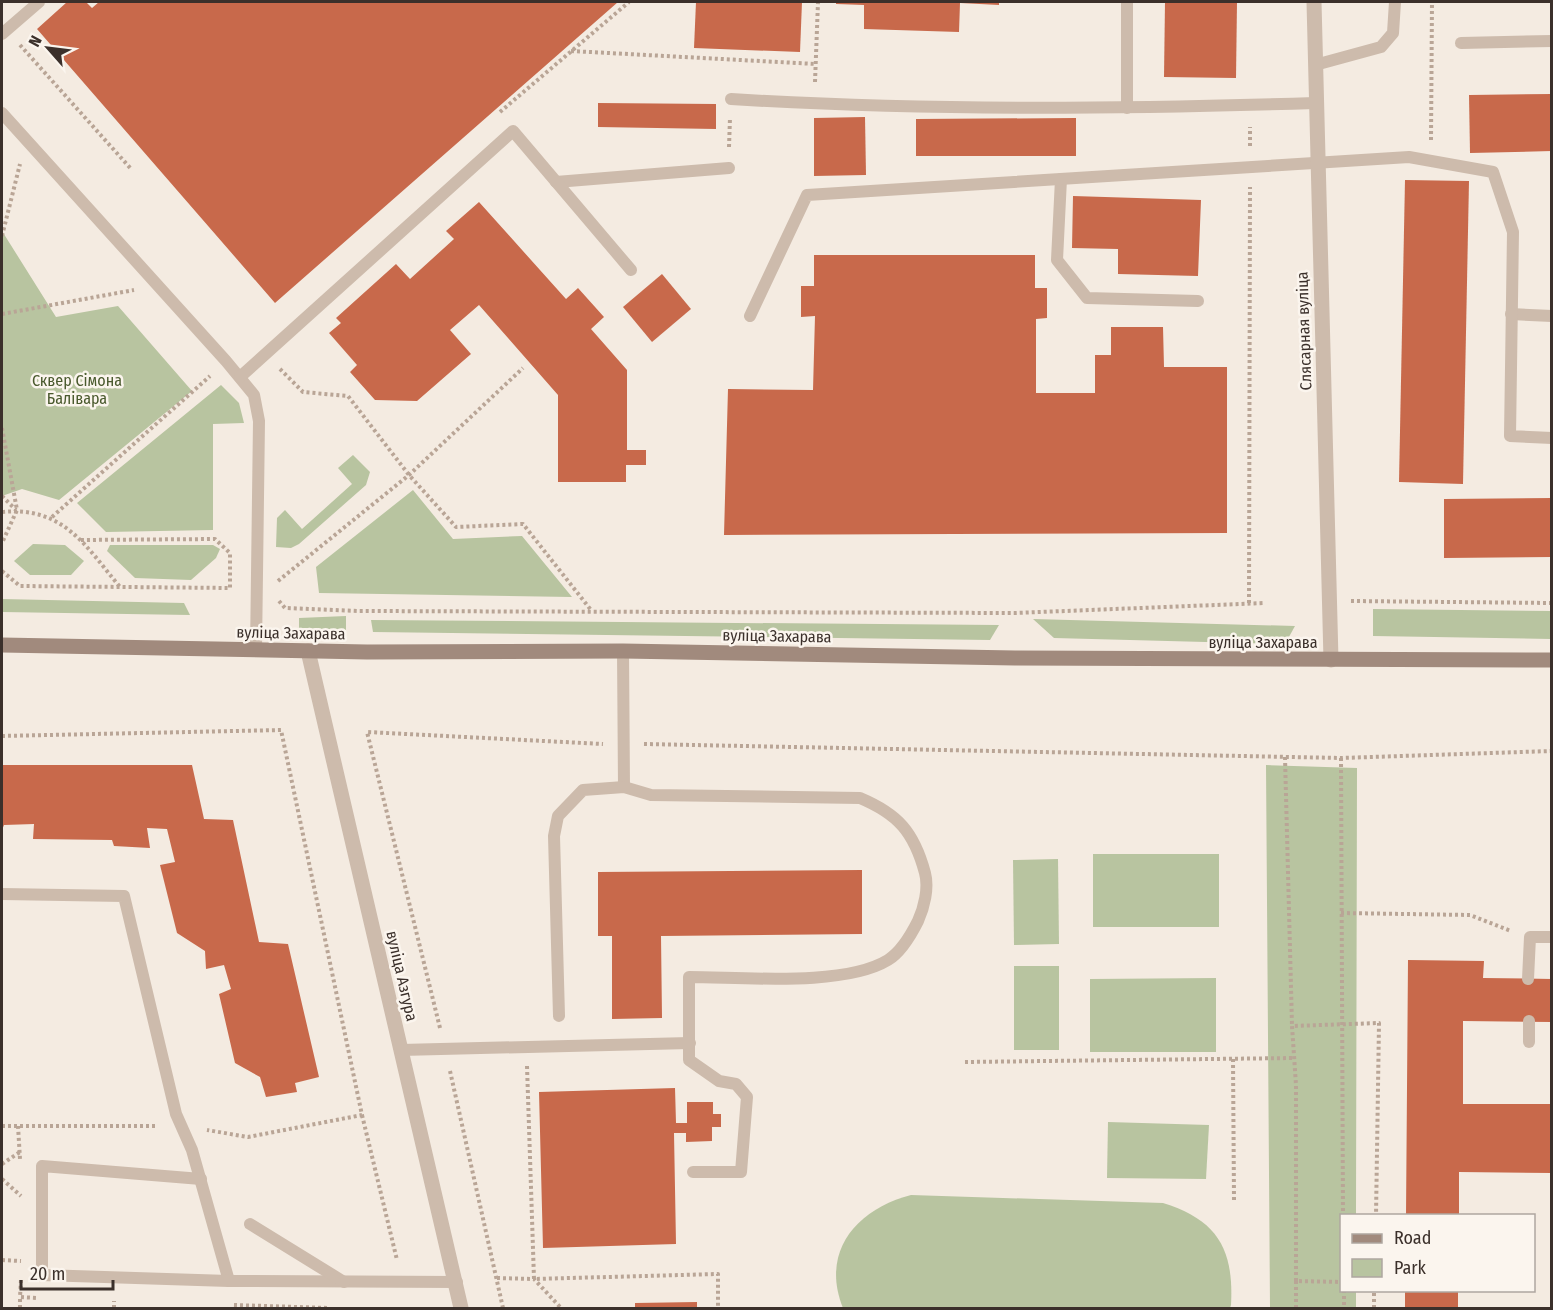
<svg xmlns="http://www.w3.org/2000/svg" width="1553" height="1310" font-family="'Fira Sans Condensed',sans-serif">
  <rect width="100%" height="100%" fill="#f4ebe1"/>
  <!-- green -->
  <g fill="#b8c4a0">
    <polygon points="2,231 56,317 118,306 192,391 59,500 22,489 2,496"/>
    <polygon points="221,385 239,403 244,423 213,424 213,530 106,532 77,503"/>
    <polygon points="353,455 370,472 366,485 299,544 291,548 276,547 277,518 285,510 302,529 352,484 338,468"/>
    <polygon points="413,490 453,539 522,536 572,597 319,593 316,567"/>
    <polygon points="33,544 65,545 84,561 71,575 30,575 14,561"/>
    <polygon points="110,545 213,545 220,549 216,558 191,580 135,578 107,551"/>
    <polygon points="2,599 184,603 190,615 2,612"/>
    <polygon points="1373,609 1551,611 1551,639 1373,636"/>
    <polygon points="346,616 346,630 299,628 299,618"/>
    <polygon points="1033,619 1295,626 1285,644 1054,638"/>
    <polygon points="371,620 999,625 990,640 373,632"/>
    <polygon points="1266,765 1357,768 1356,1215 1342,1216 1342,1290 1356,1291 1356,1308 1270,1308"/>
    <rect x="1093" y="854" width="126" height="73"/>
    <polygon points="1058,859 1059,944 1014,945 1013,860"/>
    <rect x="1014" y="966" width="45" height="84"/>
    <polygon points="1216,978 1216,1052 1090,1052 1090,979"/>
    <polygon points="1108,1122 1209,1125 1206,1179 1107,1178"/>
    <path d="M911 1195 1163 1203C1218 1220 1234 1250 1231 1305L1230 1308H843C820 1251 857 1209 911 1195Z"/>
  </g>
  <!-- building -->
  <g fill="#c8694b">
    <polygon points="67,2 86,2 92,8 99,2 618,2 275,303 37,29"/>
    <polygon points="696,2 802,2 800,52 694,48"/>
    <polygon points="836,2 999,2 999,5 960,3 959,32 864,29 864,5 836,4"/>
    <polygon points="1165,2 1237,2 1236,78 1164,77"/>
    <polygon points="1552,94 1552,151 1470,153 1469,95"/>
    <polygon points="598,103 716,104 716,129 598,127"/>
    <polygon points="865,117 866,175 814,176 814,118"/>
    <polygon points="1076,118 1076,156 916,156 916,119"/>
    <polygon points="1405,180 1469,181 1463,484 1399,482"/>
    <polygon points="1073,196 1201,200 1198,276 1118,274 1118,249 1072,248"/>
    <polygon points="479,202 566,299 578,288 604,317 591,329 627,370 627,450 646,450 646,465 626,465 626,482 558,482 558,395 479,305 450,330 471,354 417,401 375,400 350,372 357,365 329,333 341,323 336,318 396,264 410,279 454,239 446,231"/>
    <polygon points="814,255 1035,255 1035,288 1047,288 1047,318 1036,319 1036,393 1095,393 1095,355 1111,355 1111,327 1163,327 1164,367 1227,367 1227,533 724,535 728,389 813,390 815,316 801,317 801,286 814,286"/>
    <polygon points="662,274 691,309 652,342 623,307"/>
    <polygon points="1552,498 1552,557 1444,558 1444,499"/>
    <polygon points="2,765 192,765 204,819 233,820 259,942 288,944 319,1077 295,1083 297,1092 266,1097 260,1077 235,1063 219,994 231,989 224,965 206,969 205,951 177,933 160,865 175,862 167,829 147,828 150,848 114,846 112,840 33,839 34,824 4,825 2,830"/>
    <polygon points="862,870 862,934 661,936 662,1018 612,1019 612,936 598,936 598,872"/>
    <polygon points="1408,960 1484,961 1483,978 1552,979 1552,1022 1463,1021 1463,1104 1552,1104 1552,1173 1459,1172 1459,1216 1406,1216"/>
    <polygon points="675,1088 676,1123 687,1123 687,1102 713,1102 713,1114 721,1114 721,1127 712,1127 712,1141 686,1142 686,1133 674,1133 676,1244 543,1248 539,1092"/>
    <rect x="1405" y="1290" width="53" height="18"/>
    <polygon points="697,1302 697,1308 635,1308 635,1303"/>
  </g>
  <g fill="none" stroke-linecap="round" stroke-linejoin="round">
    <!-- path -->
    <g stroke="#b9a596" stroke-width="4" stroke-dasharray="3 3" stroke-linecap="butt">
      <polyline points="20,45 132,170"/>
      <polyline points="571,51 816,64"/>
      <polyline points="815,82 818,2"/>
      <polyline points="500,112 629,2"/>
      <polyline points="1431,140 1432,2"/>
      <polyline points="1250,146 1250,127"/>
      <polyline points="729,147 730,118"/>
      <polyline points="2,236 20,164"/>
      <polyline points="2,314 134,290"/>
      <polyline points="280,369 303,392 348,396 409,475 456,527 523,524 591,610"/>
      <polyline points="2,428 17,510 2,543"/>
      <polyline points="2,496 16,510"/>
      <path d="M2 512C63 506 85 545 120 587"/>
      <polyline points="52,517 210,376"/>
      <polyline points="2,571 20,586 230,588 230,553 215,539 81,540"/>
      <polyline points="278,581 409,475 523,368"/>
      <polyline points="279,601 285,608 358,611 1015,613 1265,603"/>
      <polyline points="1351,601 1552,603"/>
      <polyline points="1249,603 1250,187"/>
      <polyline points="2,736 281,730 362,1115 248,1137 207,1130"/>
      <polyline points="644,744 1341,758 1552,751"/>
      <polyline points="1285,757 1292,1026"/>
      <polyline points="1341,758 1343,1216"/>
      <polyline points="1341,913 1470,915 1511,931"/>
      <polyline points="440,1028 367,732 603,744"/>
      <polyline points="1233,1059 1234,1200"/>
      <polyline points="965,1062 1294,1058"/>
      <polyline points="527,1066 534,1279 718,1274 718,1308"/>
      <polyline points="450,1071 503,1308"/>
      <polyline points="362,1115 397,1260"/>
      <polyline points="2,1126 158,1126"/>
      <polyline points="18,1126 20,1159"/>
      <polyline points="2,1164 20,1152"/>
      <polyline points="2,1179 21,1196"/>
      <polyline points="2,1260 21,1261"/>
      <polyline points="497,1278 534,1279 561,1308"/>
      <polyline points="21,1280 20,1297 38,1298"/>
      <polyline points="1296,1281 1296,1085 1292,1026 1379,1023 1376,1216"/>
      <polyline points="1344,1290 1344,1308"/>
      <polyline points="234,1305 329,1308"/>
      <polyline points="20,1308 20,1297"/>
      <polyline points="114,1308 114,1301"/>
      <polyline points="1296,1308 1296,1281 1342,1282"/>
      <polyline points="1374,1308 1374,1290"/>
    </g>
    <!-- service -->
    <g stroke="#cdbbac" stroke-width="12">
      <polyline points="1127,2 1127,108"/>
      <polyline points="2,34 39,2"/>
      <polyline points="1461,43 1552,41"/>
      <polyline points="1315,65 1381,47 1393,33 1395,2"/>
      <path d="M731 99C925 111 1121 109 1315 103"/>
      <polyline points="2,113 226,361 254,395 259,421 256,650"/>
      <polyline points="1061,179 1057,260 1087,298 1198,301"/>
      <polyline points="556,182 729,168"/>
      <polyline points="1511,314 1552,316"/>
      <polyline points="750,316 807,195 1409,157 1493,172 1513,232 1510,436 1552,438"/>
      <polyline points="240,377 513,131 631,270"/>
      <polyline points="623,651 624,787"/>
      <polyline points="2,894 124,896 176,1114 192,1150 229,1281"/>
      <polyline points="1528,979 1530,937 1552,937"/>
      <path d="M559 1016 554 836 558 816 583 790 624 787 651 795 860 798C898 814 914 832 925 873 929 888 924 908 918 921 911 935 901 952 888 960 844 987 742 977 689 977V1060L719 1081 736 1084 747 1097 741 1172H693"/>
      <polyline points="1529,1021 1529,1042"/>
      <polyline points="401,1050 690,1043"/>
      <polyline points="201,1179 42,1166 42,1275 229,1281 457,1282"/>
      <polyline points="250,1224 344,1282"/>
    </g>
    <!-- minor -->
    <g stroke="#cdbbac" stroke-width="15">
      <polyline points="1314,2 1331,660"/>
      <polyline points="308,651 461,1308"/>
    </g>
    <!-- secondary -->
    <polyline stroke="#a18a7d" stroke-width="15" points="2,645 367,652 623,651 1015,658 1552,660"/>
  </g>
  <g text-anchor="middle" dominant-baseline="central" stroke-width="5" stroke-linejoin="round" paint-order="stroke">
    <!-- street labels -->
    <g font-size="16" fill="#3b302b" stroke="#fbf5ee">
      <text transform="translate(1304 331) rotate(-92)">Слясарная вуліца</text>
      <text transform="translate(291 633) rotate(1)">вуліца Захарава</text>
      <text transform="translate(777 636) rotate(1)">вуліца Захарава</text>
      <text x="1263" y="642">вуліца Захарава</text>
      <text transform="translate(402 976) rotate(77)">вуліца Азгура</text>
    </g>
    <!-- park labels -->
    <g font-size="16" fill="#4a5a2e" stroke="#fbf5ee">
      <text x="77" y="380">Сквер Сімона<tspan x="77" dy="18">Балівара</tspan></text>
    </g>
  </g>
  <!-- border -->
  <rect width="1553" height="1310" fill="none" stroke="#3b302b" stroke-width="6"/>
  <!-- legend -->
  <rect x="1340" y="1214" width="195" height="78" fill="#fbf5ee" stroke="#aea6a0" stroke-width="1.5"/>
  <rect x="1352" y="1234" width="30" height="9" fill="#a18a7d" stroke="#aea6a0" stroke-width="1.5"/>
  <text x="1394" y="1244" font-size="18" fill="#3b302b">Road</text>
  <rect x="1352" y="1259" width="30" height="18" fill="#b8c4a0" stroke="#aea6a0" stroke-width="1.5"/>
  <text x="1394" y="1274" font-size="18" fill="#3b302b">Park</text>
  <!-- north arrow -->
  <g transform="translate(48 48) rotate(298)" stroke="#fbf5ee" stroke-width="4.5" paint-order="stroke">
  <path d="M0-4.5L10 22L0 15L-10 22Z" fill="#3b302b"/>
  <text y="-9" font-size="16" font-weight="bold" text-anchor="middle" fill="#3b302b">N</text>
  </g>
  <!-- scale -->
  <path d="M21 1280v9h92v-9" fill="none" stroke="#3b302b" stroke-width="3"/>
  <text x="30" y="1280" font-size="18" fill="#3b302b" stroke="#fbf5ee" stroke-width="4.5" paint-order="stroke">20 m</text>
</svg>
